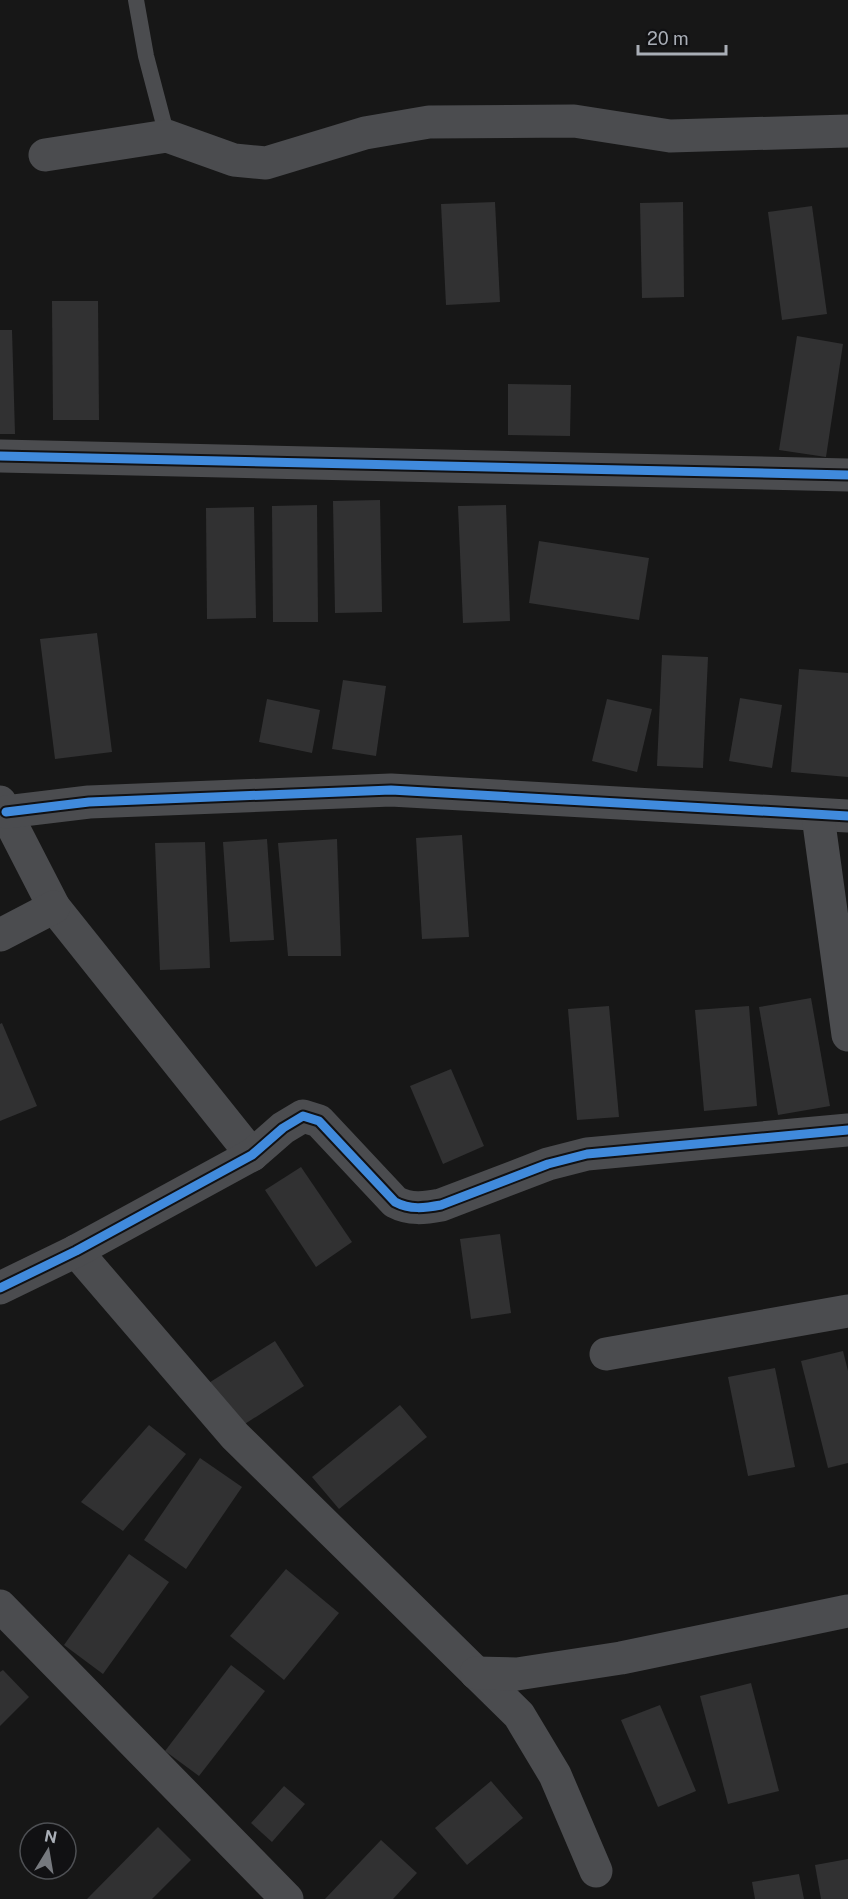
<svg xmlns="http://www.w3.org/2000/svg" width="848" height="1899" font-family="'Public Sans',sans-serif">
  <rect width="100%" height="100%" fill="#171717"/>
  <!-- building -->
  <g fill="#313132">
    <polygon points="495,202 500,302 446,305 441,204"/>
    <polygon points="683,202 684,297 642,298 640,203"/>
    <polygon points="812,206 827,314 782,320 768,212"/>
    <polygon points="52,301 98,301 99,420 53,420"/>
    <polygon points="0,330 12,330 15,434 0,434"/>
    <polygon points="797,336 843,344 826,457 779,450"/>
    <polygon points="508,384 571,385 570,436 508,435"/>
    <polygon points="380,500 382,612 335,613 333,501"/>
    <polygon points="317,505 318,622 273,622 272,506"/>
    <polygon points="506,505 510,621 463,623 458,506"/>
    <polygon points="254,507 256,618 207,619 206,508"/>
    <polygon points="539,541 649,558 639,620 529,603"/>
    <polygon points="97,633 112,752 55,759 40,639"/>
    <polygon points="662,655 708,657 703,768 657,766"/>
    <polygon points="799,669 848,673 848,777 791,772"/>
    <polygon points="343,680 386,686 376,756 332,749"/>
    <polygon points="740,698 782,705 772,768 729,761"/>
    <polygon points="267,699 320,710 312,753 259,742"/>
    <polygon points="607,699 652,709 637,772 592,761"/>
    <polygon points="462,835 469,937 422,939 416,838"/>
    <polygon points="267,839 274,940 230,942 223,842"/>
    <polygon points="337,839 341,956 288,956 278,843"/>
    <polygon points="205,842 210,968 160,970 155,843"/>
    <polygon points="811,998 830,1106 778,1115 759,1007"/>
    <polygon points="609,1006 619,1117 577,1120 568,1009"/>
    <polygon points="749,1006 757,1106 704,1111 695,1010"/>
    <polygon points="2,1023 37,1106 0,1121 0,1024"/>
    <polygon points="451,1069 484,1146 443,1164 410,1086"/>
    <polygon points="301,1167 352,1242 316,1267 265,1190"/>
    <polygon points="500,1234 511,1313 471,1319 460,1239"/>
    <polygon points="275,1341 304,1386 234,1431 204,1386"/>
    <polygon points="843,1351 848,1371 848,1463 828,1468 801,1361"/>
    <polygon points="775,1368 795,1467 748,1476 728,1377"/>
    <polygon points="400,1405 427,1437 339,1509 312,1477"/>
    <polygon points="149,1425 186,1454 123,1531 81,1502"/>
    <polygon points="200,1458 242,1487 186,1569 144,1540"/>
    <polygon points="129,1554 169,1582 103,1674 64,1645"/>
    <polygon points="286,1569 339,1613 284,1680 230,1636"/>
    <polygon points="231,1665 265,1691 199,1776 165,1751"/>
    <polygon points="3,1670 29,1697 0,1726 0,1672"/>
    <polygon points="751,1683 779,1791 728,1804 700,1696"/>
    <polygon points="660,1705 696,1791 658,1807 621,1720"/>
    <polygon points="491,1781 523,1818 467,1865 435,1828"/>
    <polygon points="284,1786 305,1804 272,1842 251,1823"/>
    <polygon points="158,1827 191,1860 152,1899 87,1899"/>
    <polygon points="381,1840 417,1873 393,1899 325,1899"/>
    <polygon points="848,1859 848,1899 821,1899 815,1865"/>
    <polygon points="799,1874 804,1899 755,1899 752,1882"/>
  </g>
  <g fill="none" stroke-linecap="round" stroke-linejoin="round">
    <!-- service -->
    <polyline stroke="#4b4c4f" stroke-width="16" points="136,0 146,56 167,136"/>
    <!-- minor -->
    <g stroke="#4b4c4f" stroke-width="33">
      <polyline points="45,155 167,136 234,160 266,163 365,133 429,122 574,121 670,136 848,131"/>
      <polyline points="0,456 848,475"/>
      <polyline points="0,802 54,907 252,1155"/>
      <polyline points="6,812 89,802 391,790 848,816"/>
      <polyline points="818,816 848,1035"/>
      <polyline points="0,935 54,907"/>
      <polyline points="76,1251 235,1436 519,1715 555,1775 596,1871"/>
      <path d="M0 1288 76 1251 252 1155 283 1128 303 1116 319 1121 395 1202C410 1210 425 1208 441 1205L548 1164 587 1154 848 1130"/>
      <polyline points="606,1354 848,1311"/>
      <polyline points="0,1606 287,1899"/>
      <polyline points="476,1673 517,1674 621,1658 848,1611"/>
    </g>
    <defs>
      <g id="cycleway">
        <polyline points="0,456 848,475"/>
        <polyline points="6,812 89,802 391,790 848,816"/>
        <path d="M0 1288 76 1251 252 1155 283 1128 303 1116 319 1121 395 1202C410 1210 425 1208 441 1205L548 1164 587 1154 848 1130"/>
      </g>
    </defs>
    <!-- cycleway casing -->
    <use href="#cycleway" stroke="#111113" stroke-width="13"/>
    <!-- cycleway -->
    <use href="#cycleway" stroke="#408adc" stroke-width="9"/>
  </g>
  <!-- north arrow -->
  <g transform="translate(48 1851) rotate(11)"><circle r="28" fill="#111113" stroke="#4e5054" stroke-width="1.5"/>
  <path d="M0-4.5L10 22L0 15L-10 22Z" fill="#76797e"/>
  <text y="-9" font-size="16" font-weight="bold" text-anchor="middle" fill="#a9aeb6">N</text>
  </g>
  <!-- scale -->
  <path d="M638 45v9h88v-9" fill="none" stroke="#a9aeb6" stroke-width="3"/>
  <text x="647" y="45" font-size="18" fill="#a9aeb6" stroke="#111113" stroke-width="4.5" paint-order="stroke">20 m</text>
</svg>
